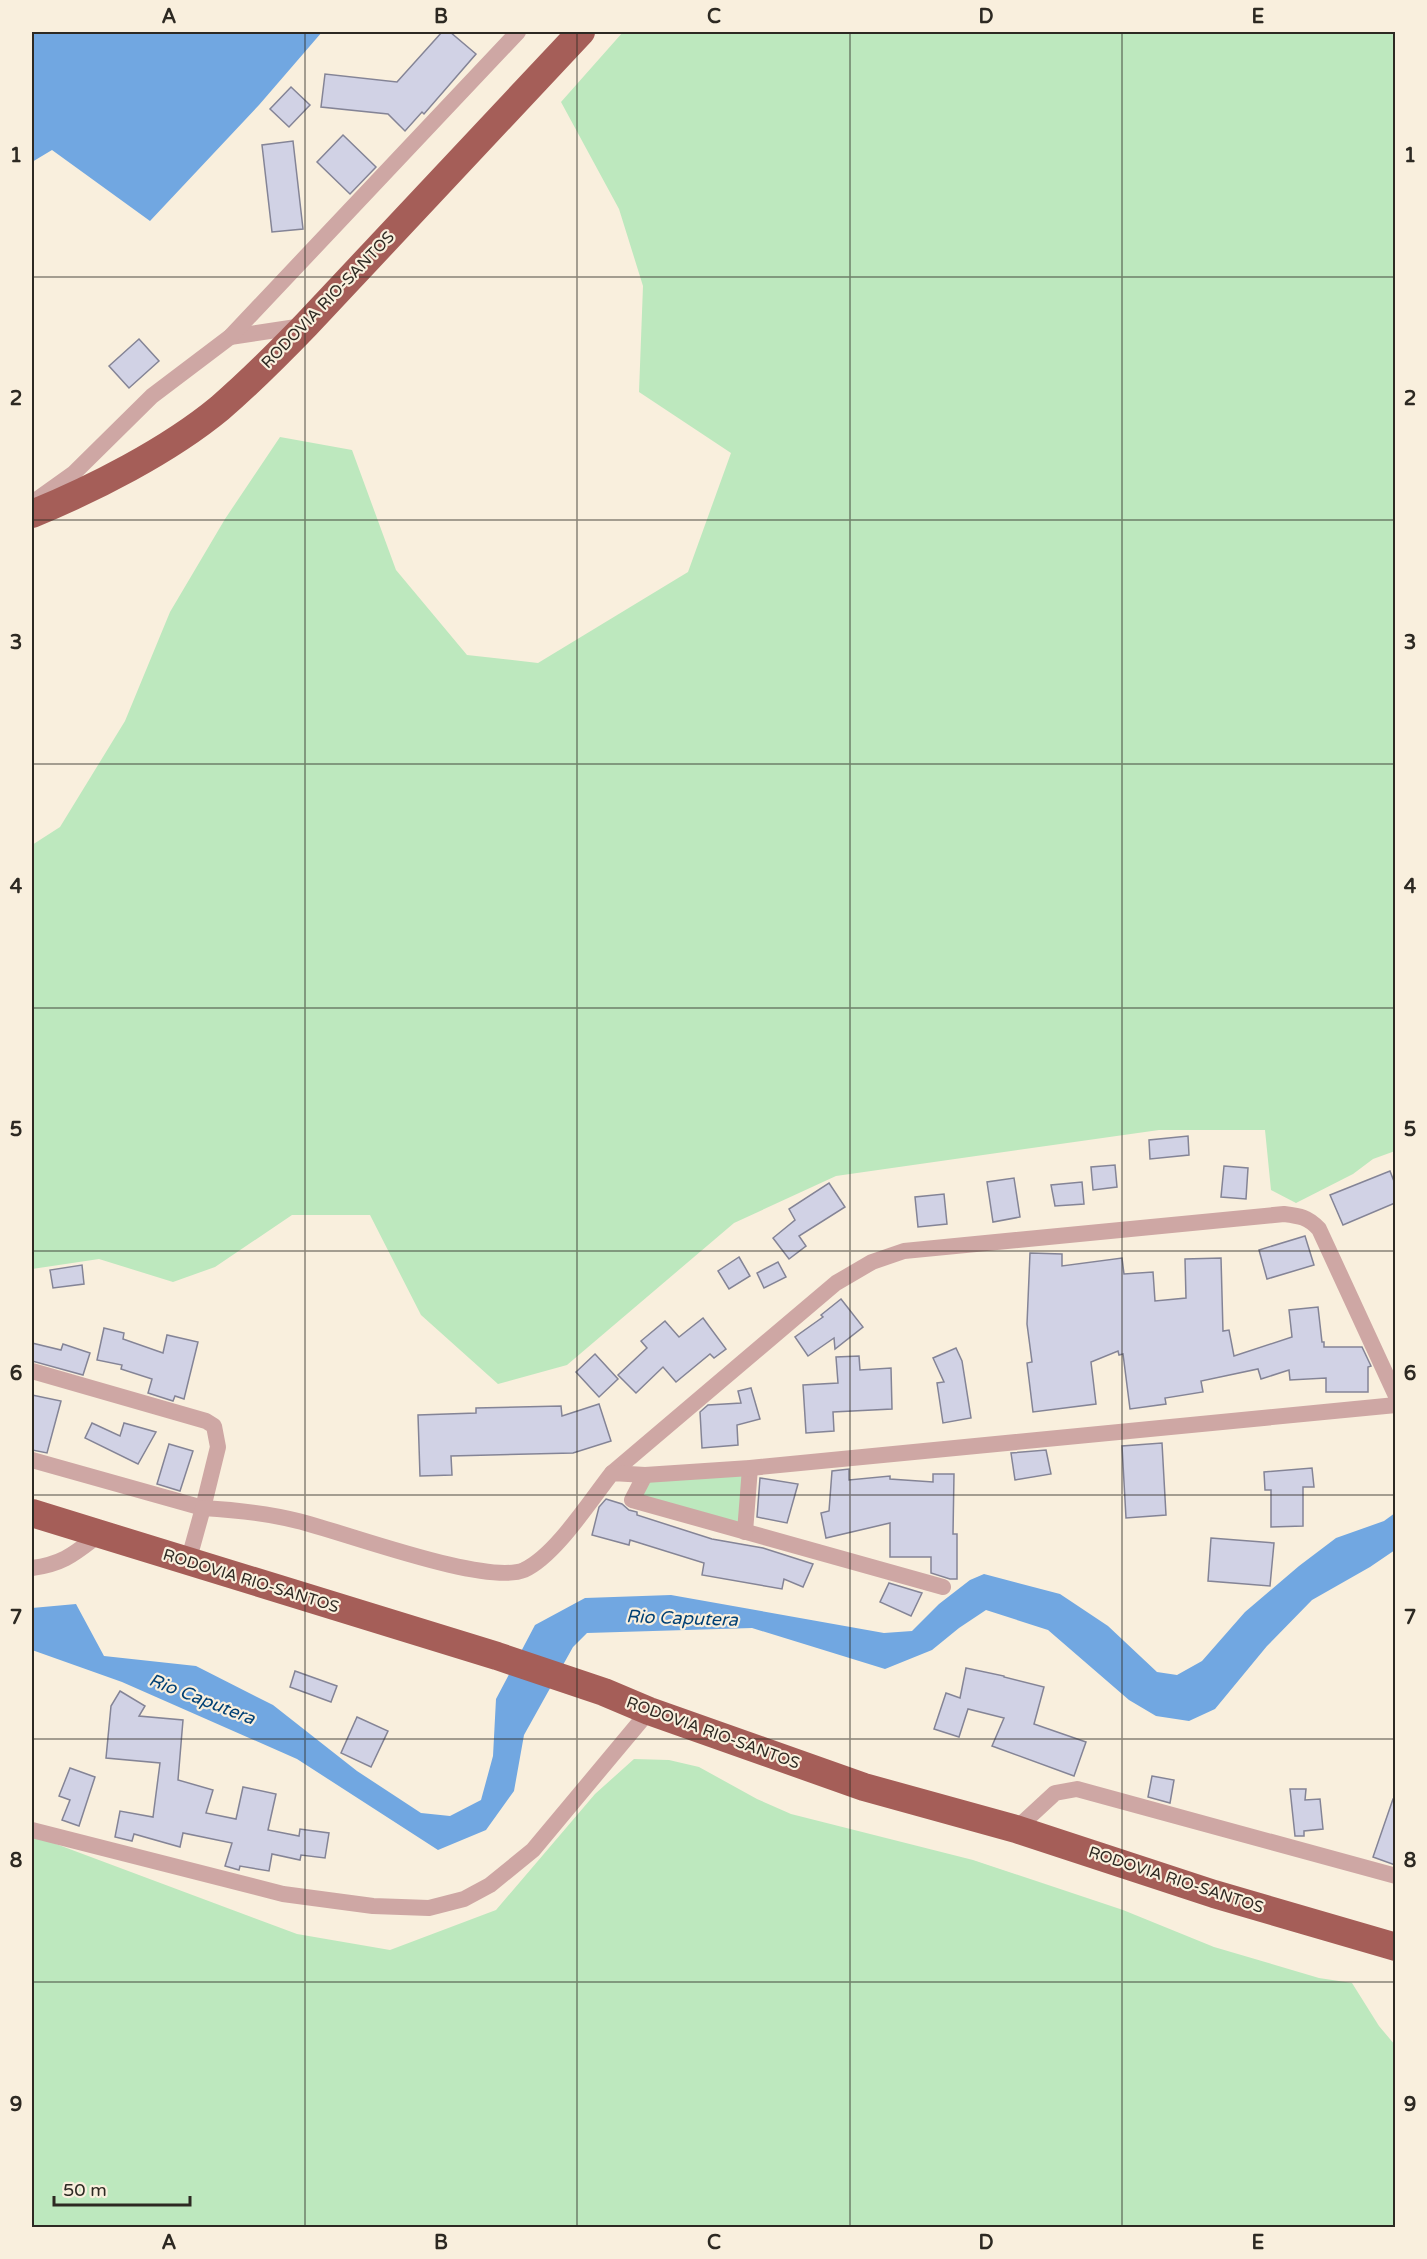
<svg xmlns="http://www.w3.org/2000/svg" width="1427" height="2259" font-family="'Varela Round',sans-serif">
  <rect width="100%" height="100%" fill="#f9efdd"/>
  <!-- green -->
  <g fill="#bde8be">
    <polygon points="623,32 1395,32 1395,1151 1373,1159 1353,1174 1296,1203 1271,1190 1265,1130 1159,1130 836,1176 734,1223 567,1365 498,1384 421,1315 370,1215 292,1215 215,1267 173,1282 99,1259 32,1269 32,845 60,827 125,721 170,612 225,519 280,437 352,450 396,570 467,655 538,663 688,572 731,453 639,392 643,286 619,209 561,102"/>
    <polygon points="746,1473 742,1526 638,1498 647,1478"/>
    <polygon points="634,1759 669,1760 699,1767 757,1799 791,1814 973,1860 1123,1910 1214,1947 1319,1978 1352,1983 1379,2026 1395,2045 1395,2227 32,2228 32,1835 297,1934 390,1950 496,1910 595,1794"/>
  </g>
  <!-- water -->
  <g fill="#71a7e1">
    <polygon points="32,32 322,32 259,105 150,221 52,150 32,162"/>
    <polygon points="1395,1513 1395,1550 1370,1567 1312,1600 1267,1646 1215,1709 1189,1721 1156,1716 1129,1700 1048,1630 986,1610 959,1628 932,1650 885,1669 752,1628 587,1633 573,1647 524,1735 514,1791 486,1830 438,1850 297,1759 122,1682 32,1650 32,1608 76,1604 104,1656 196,1666 273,1705 357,1771 421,1813 450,1816 481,1800 493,1756 496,1699 535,1625 585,1598 671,1595 884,1633 912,1631 939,1604 970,1580 984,1574 1060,1594 1108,1626 1157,1672 1177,1675 1202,1661 1245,1612 1299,1566 1336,1538 1384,1521"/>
  </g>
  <!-- building -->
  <g fill="#d1d2e5" stroke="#848496" stroke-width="1.5">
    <polygon points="442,32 450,32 476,54 424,114 422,112 405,131 388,114 321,107 325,74 397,82"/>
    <polygon points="291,87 310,105 289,127 270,109"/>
    <polygon points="343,135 376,167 350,194 317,162"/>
    <polygon points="293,141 303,229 272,232 262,145"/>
    <polygon points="139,339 159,361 129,388 109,366"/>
    <polygon points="1188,1136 1189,1155 1150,1159 1149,1140"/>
    <polygon points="1115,1165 1117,1187 1093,1190 1091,1167"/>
    <polygon points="1224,1166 1248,1168 1246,1199 1221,1197"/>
    <polygon points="1390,1171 1395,1184 1395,1203 1343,1225 1330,1195"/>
    <polygon points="1014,1178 1020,1217 993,1222 987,1182"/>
    <polygon points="1082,1182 1084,1204 1055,1206 1051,1185"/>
    <polygon points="829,1183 845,1207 799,1236 806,1246 789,1259 773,1238 795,1220 789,1209"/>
    <polygon points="944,1194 947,1224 918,1227 915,1197"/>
    <polygon points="1305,1236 1314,1265 1267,1279 1259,1250"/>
    <polygon points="1030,1253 1062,1254 1062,1266 1122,1258 1124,1274 1153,1272 1155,1301 1186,1298 1185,1259 1221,1258 1223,1331 1229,1330 1234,1356 1292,1337 1289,1310 1318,1307 1322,1342 1324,1342 1324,1347 1362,1347 1371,1366 1368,1367 1368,1392 1326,1392 1326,1378 1290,1380 1289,1370 1261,1379 1258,1369 1201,1381 1203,1392 1165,1398 1166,1404 1130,1409 1123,1354 1119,1355 1118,1351 1091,1362 1096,1404 1033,1412 1027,1363 1032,1362 1027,1324"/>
    <polygon points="739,1257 750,1276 729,1289 718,1271"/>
    <polygon points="778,1262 786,1277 764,1288 757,1273"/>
    <polygon points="82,1265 84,1284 53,1288 50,1270"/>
    <polygon points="841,1299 863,1327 835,1349 834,1338 808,1356 795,1337 823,1317 821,1315"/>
    <polygon points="703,1318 726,1349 714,1358 710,1354 676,1382 663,1367 636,1393 618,1375 647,1348 641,1341 665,1321 679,1337"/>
    <polygon points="104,1328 124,1333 123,1339 163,1353 167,1335 198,1342 184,1399 175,1396 173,1401 148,1393 152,1379 121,1369 122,1365 97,1360"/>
    <polygon points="32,1343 61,1350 63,1344 90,1353 83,1375 32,1361"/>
    <polygon points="956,1348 962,1361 971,1418 943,1423 937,1383 944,1382 933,1358"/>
    <polygon points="595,1354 618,1379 599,1397 576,1372"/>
    <polygon points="859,1356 860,1370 891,1368 892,1409 833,1412 834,1431 806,1433 803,1385 838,1383 836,1357"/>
    <polygon points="751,1388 760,1419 737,1425 738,1445 702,1448 700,1412 708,1405 741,1403 738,1391"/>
    <polygon points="32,1395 61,1401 47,1453 32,1450"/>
    <polygon points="599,1404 611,1441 573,1453 451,1456 452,1475 420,1476 418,1415 476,1413 476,1408 561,1406 562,1416"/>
    <polygon points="92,1423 120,1436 124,1423 156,1432 138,1464 85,1438"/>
    <polygon points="1162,1443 1166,1515 1126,1518 1122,1446"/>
    <polygon points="169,1444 193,1451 180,1491 157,1484"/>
    <polygon points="1046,1450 1051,1474 1015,1480 1011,1453"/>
    <polygon points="1312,1468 1314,1487 1303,1487 1303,1526 1271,1527 1271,1490 1265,1490 1264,1472"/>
    <polygon points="849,1469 849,1480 890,1476 890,1479 933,1482 933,1474 954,1474 953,1534 957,1534 957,1579 950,1579 931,1573 931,1557 890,1557 890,1523 826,1538 821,1513 829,1511 832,1471"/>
    <polygon points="760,1478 798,1484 787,1523 757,1517"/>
    <polygon points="606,1499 622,1504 629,1510 637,1512 637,1515 712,1539 763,1548 813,1564 803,1587 784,1579 782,1589 702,1575 704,1563 630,1540 629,1545 592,1535 599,1507"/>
    <polygon points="1211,1538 1274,1543 1270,1586 1208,1581"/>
    <polygon points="889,1583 922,1593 911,1616 880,1602"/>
    <polygon points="966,1668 1004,1676 1004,1677 1044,1687 1034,1724 1086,1742 1074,1776 992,1746 1004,1718 968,1709 959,1737 934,1729 946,1693 960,1698"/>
    <polygon points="295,1671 337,1686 331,1702 290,1687"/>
    <polygon points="120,1691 145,1706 139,1716 183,1720 178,1780 213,1790 206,1813 236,1819 243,1787 276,1794 268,1830 299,1836 300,1829 329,1833 325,1858 301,1855 300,1860 272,1854 269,1871 240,1866 239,1870 225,1866 232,1843 183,1833 180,1847 134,1834 132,1841 115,1837 120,1811 153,1817 160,1763 106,1758 111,1706"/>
    <polygon points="357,1717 388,1731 371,1767 341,1753"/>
    <polygon points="70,1768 95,1777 79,1826 62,1820 70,1800 59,1796"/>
    <polygon points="1152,1776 1174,1780 1170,1803 1148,1797"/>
    <polygon points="1290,1789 1306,1789 1305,1800 1320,1799 1323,1829 1304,1831 1304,1836 1295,1836"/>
    <polygon points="1393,1799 1395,1799 1395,1865 1373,1857"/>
  </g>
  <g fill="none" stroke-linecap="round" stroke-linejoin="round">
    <!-- minor -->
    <g stroke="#cea7a4" stroke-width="16">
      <polyline points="230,337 303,326"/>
      <polyline points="32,503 74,473 152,396 230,337 518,32"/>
      <polyline points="32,1371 206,1421 214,1426 218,1447 203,1508 32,1460"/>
      <path d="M612 1473 836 1283 872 1262 904 1251 1284 1214C1300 1216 1308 1217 1319 1229L1396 1396"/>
      <polyline points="645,1475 632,1500 943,1587"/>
      <polyline points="745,1532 750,1468"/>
      <path d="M188 1562 203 1508C236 1510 267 1513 298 1521 344 1532 486 1586 524 1570 555 1556 590 1501 612 1473L645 1475 750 1468 1396 1405"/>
      <path d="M32 1568C64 1564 75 1553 100 1534"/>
      <polyline points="1016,1829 1055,1793 1077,1789 1396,1876"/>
      <polyline points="32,1830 283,1894 373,1906 429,1908 464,1899 490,1885 533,1850 649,1711"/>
    </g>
    <!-- trunk -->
    <g stroke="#a55e58" stroke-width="28">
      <path d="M32 514C93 489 168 451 220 408 250 382 278 354 306 325L581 32"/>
      <polyline points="32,1513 497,1656 604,1692 649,1711 864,1787 1016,1829 1214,1894 1396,1947"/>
    </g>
  </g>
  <!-- grid -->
  <path fill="none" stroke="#2d2922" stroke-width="1.5" stroke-opacity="0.55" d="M305 32V2228M577 32V2228M850 32V2228M1122 32V2228M32 277H1396M32 520H1396M32 764H1396M32 1008H1396M32 1251H1396M32 1495H1396M32 1739H1396M32 1982H1396"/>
  <g text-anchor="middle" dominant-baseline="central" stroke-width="4.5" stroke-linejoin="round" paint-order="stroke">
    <!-- street labels -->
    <g font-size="16" fill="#2d2922" stroke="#f9efdd">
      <text transform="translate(328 300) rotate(-46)">RODOVIA RIO-SANTOS</text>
      <text transform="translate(251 1581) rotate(17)">RODOVIA RIO-SANTOS</text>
      <text transform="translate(713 1733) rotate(20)">RODOVIA RIO-SANTOS</text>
      <text transform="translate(1176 1880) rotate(18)">RODOVIA RIO-SANTOS</text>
    </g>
    <!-- water labels -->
    <g font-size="18" font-style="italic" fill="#004074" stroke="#f9efdd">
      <text transform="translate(682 1618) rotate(2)">Rio Caputera</text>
      <text transform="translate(202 1699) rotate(21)">Rio Caputera</text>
    </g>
  </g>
  <!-- border -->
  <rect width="1427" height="2259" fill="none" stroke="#f9efdd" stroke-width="66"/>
  <!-- scale -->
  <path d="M54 2196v9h136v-9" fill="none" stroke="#2d2922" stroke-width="3"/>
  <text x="63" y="2196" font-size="18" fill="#2d2922" stroke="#f9efdd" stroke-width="4.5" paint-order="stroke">50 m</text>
  <rect x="33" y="33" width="1361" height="2193" fill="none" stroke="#2d2922" stroke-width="2"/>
  <g font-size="20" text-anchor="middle" font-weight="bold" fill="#2d2922">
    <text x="169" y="23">A</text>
    <text x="441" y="23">B</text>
    <text x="714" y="23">C</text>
    <text x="986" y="23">D</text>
    <text x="1258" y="23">E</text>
    <text x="16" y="162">1</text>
    <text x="1410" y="162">1</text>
    <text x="16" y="405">2</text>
    <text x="1410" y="405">2</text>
    <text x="16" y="649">3</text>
    <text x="1410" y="649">3</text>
    <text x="16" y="893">4</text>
    <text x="1410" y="893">4</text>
    <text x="16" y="1136">5</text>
    <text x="1410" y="1136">5</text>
    <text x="16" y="1380">6</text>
    <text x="1410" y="1380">6</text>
    <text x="16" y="1624">7</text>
    <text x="1410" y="1624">7</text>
    <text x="16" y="1867">8</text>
    <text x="1410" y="1867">8</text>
    <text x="16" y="2111">9</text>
    <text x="1410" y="2111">9</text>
    <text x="169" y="2249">A</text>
    <text x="441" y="2249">B</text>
    <text x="714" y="2249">C</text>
    <text x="986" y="2249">D</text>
    <text x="1258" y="2249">E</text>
  </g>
</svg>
